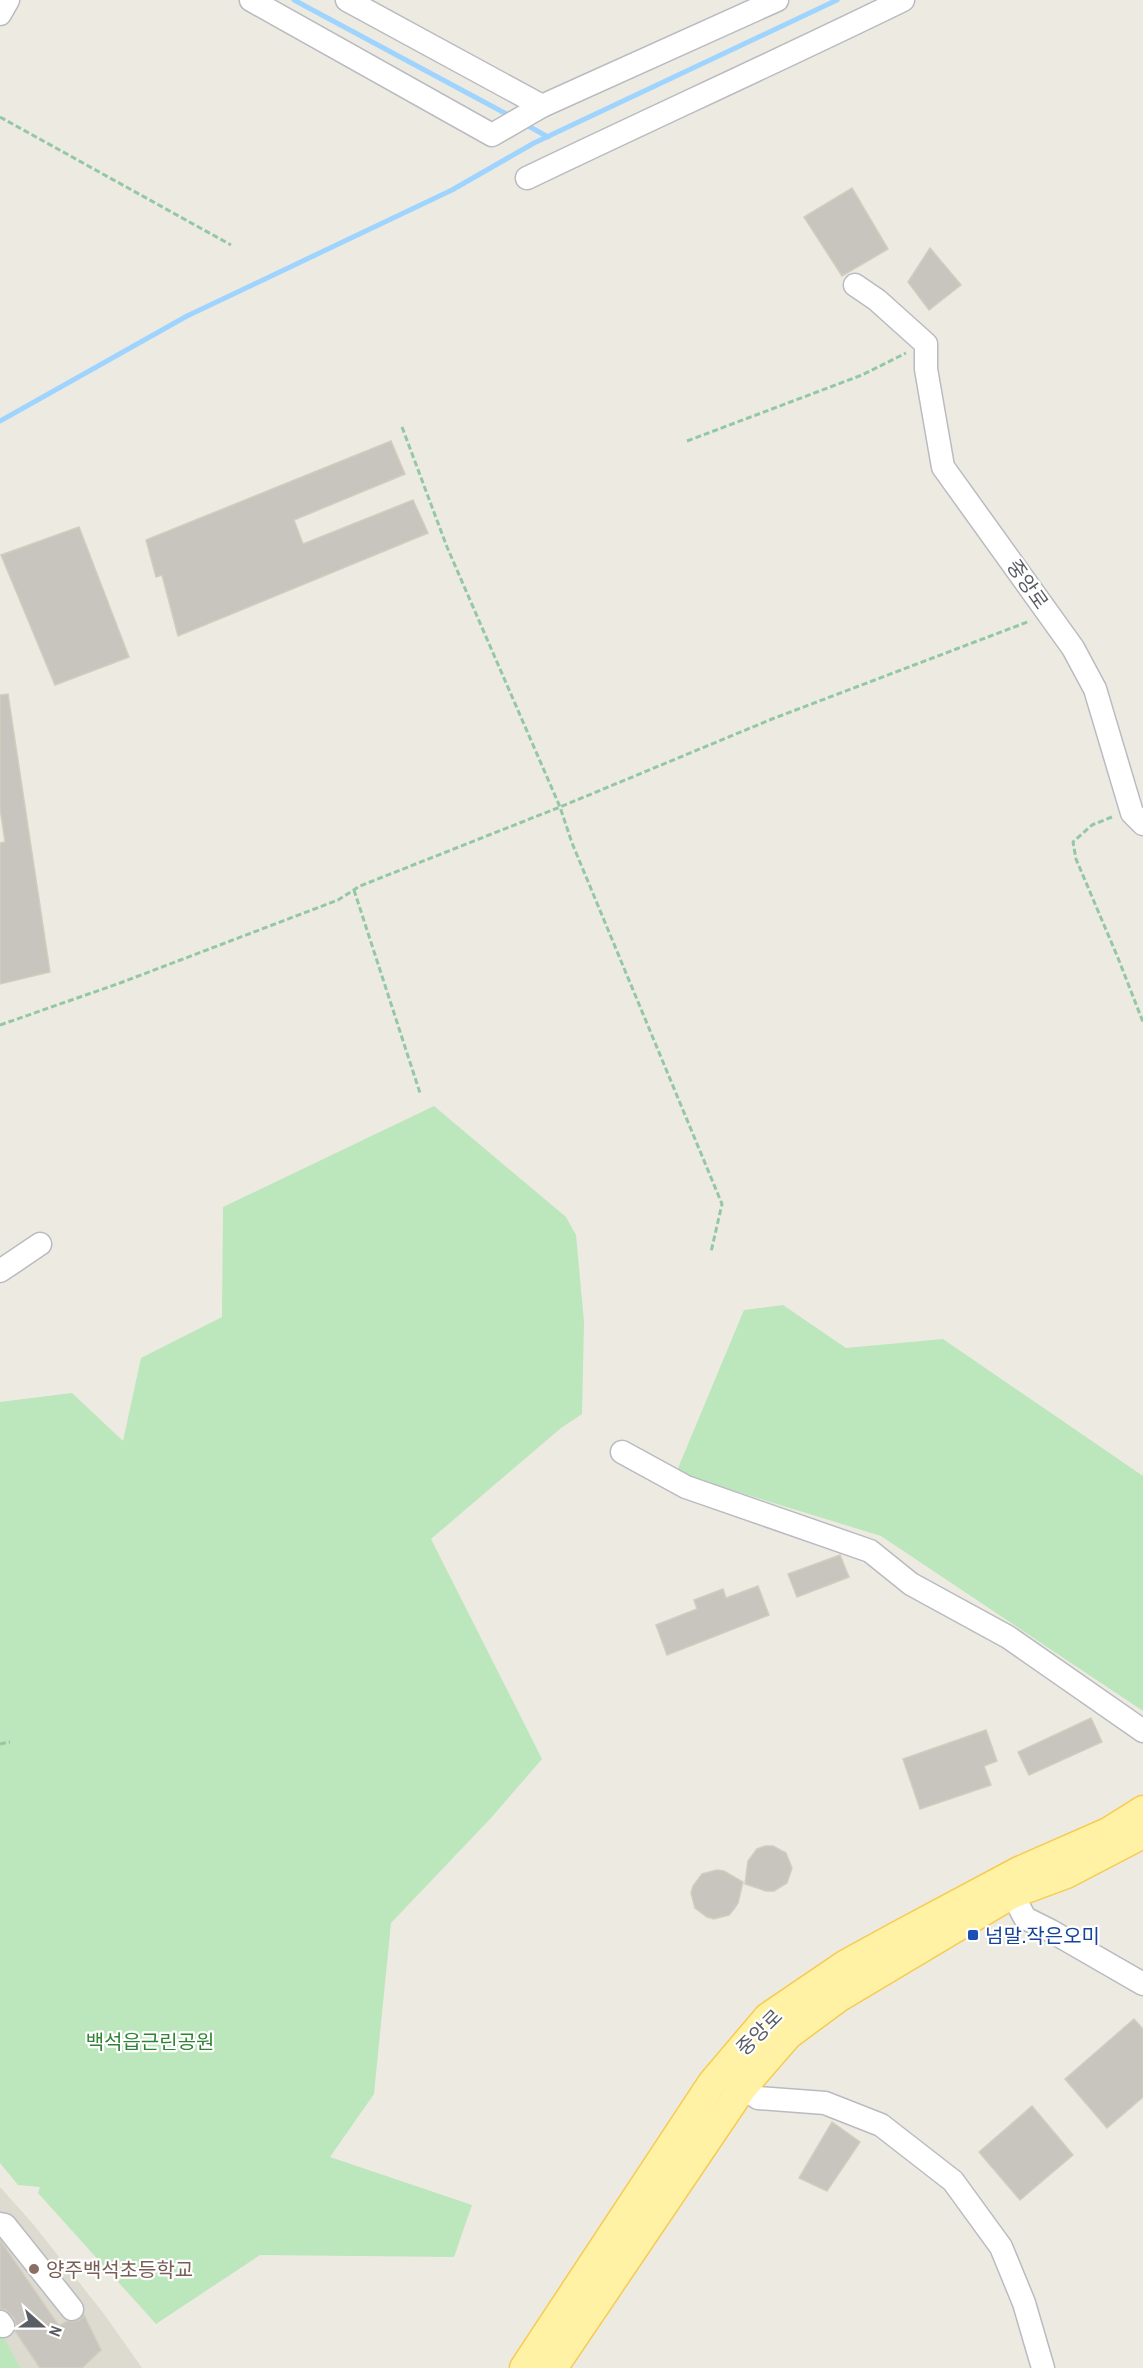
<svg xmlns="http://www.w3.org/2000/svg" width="1143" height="2368" font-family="'Archivo Narrow','Noto Sans KR',sans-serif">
  <rect width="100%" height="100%" fill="#edebe1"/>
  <!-- education -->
  <polygon fill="#dddad0" points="0,2187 33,2224 104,2314 142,2368 0,2368"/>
  <!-- green -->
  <g fill="#bce6bc">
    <polygon points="434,1106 566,1217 576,1235 584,1322 582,1414 561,1428 431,1539 542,1759 491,1818 391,1923 374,2094 330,2157 472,2205 454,2257 260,2255 156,2324 38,2193 40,2187 18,2185 0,2163 0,1402 72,1393 123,1441 141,1358 222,1317 223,1207"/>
    <polygon points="783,1305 846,1348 943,1339 1143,1476 1143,1711 881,1536 676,1473 744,1310"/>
    <polygon points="0,2336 3,2336 20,2368 0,2368"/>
  </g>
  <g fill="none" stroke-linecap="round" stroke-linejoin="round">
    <!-- stream -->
    <g stroke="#9fd4ff" stroke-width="5">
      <polyline points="294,0 512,117"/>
      <polyline points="523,123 548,137"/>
      <polyline points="0,421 187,316 452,190 534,143 837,0"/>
    </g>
  </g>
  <!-- building -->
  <g fill="#c8c4be" stroke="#d2cdbf" stroke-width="1.5">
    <polygon points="852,188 888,249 842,276 804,217"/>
    <polygon points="930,248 961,285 929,310 908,282"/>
    <polygon points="391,441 405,474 294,520 303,544 413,500 428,533 178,636 162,575 156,577 146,540"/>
    <polygon points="79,527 129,657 55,685 1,555"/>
    <polygon points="8,694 50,972 0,984 0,843 5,842 0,808 0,695"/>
    <polygon points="840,1555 849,1577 797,1597 788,1574"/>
    <polygon points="758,1586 769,1615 667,1655 656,1625 697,1609 694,1600 723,1589 726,1598"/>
    <polygon points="1091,1718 1102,1742 1029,1775 1018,1752"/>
    <polygon points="986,1730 997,1761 984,1766 991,1785 920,1809 903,1759"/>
    <polygon points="765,1846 773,1846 786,1853 792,1868 787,1883 774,1891 766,1891 745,1884 748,1861 757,1849"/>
    <polygon points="717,1870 724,1871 743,1882 738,1903 734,1909 729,1915 714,1919 707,1917 695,1908 691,1893 693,1886 702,1874"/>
    <polygon points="1134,2019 1143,2029 1143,2097 1107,2128 1065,2079"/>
    <polygon points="1032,2106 1073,2155 1020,2200 979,2152"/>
    <polygon points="832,2122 860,2142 827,2191 799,2178"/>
    <polygon points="0,2240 59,2326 67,2321 73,2322 80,2320 84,2315 101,2350 82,2368 40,2368 15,2331 16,2325 14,2318 6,2310 0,2309"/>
  </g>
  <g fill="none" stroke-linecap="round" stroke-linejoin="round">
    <defs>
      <g id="minor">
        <polyline points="251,0 492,135 542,106 777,0"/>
        <polyline points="347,0 542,106"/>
        <polyline points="0,14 8,0"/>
        <path d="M527 178C652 118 778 61 903 0"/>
        <polyline points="855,285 877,300 926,344 926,369 943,467 1073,648 1095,689 1132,813 1143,824"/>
        <polyline points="0,1271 40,1244"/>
        <polyline points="622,1452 686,1487 870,1551 911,1584 1008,1637 1143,1731"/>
        <polyline points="1008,1879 1012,1894 1025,1918 1051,1931 1143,1984"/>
        <polyline points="730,2078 758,2098 825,2103 881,2125 953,2181 1001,2247 1024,2303 1043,2368"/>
        <polyline points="0,2224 5,2225 72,2309"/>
        <polyline points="0,2322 3,2326"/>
      </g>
      <g id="major">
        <polyline points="524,2368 712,2083 768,2017 846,1964 899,1935 1019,1871 1108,1832 1143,1810"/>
        <polyline points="553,2368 743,2087 788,2035 838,1998 1012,1894 1066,1874 1135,1838"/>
      </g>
    </defs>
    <!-- minor casing -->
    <use href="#minor" stroke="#b9bbc1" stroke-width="25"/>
    <!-- major casing -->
    <use href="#major" stroke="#f7cb50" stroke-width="31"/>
    <!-- path -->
    <g stroke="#94c8a4" stroke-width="3" stroke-dasharray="6 3" stroke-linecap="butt">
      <polyline points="0,117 231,245"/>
      <polyline points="402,427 447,547 560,807 572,843 722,1204 711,1252"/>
      <polyline points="687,441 862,375 906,353"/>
      <polyline points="1112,817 1092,825 1073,842 1076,859 1118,958 1143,1022"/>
      <polyline points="354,890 420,1093"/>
      <polyline points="0,1025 120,983 338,900 360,886 560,807 772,719 1030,621"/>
      <polyline points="0,1744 10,1742"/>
    </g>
    <!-- minor -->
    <use href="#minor" stroke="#fff" stroke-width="22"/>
    <!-- major -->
    <use href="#major" stroke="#fff2a4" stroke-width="28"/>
  </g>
  <!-- markers -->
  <rect fill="#1a4fb4" stroke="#fff" stroke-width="2" x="967" y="1929" width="12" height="12" rx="3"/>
  <circle fill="#8d6e63" stroke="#fff" stroke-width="2" cx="34" cy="2269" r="6"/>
  <g text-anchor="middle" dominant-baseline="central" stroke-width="4.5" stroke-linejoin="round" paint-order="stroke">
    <!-- street labels -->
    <g font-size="20" fill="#5a5d63" stroke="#fff">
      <text transform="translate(1028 584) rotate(55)">중앙로</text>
      <text transform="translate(759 2032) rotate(-45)">중앙로</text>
    </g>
    <!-- transit labels -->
    <g font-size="20" fill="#164399" stroke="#fff" text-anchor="start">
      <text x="985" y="1935">넘말.작은오미</text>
    </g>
    <!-- park labels -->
    <g font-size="20" fill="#308335" stroke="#fff">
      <text x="150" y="2041">백석읍근린공원</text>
    </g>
    <!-- education labels -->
    <g font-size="20" fill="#785e54" stroke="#fff" text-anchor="start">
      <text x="46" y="2269">양주백석초등학교</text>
    </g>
  </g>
  <!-- north arrow -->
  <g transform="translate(42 2326) rotate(111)" stroke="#ffffff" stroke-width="4.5" paint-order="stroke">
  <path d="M0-4.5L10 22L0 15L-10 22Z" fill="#5a5d63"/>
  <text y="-9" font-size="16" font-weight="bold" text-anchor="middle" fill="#5a5d63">N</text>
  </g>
</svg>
